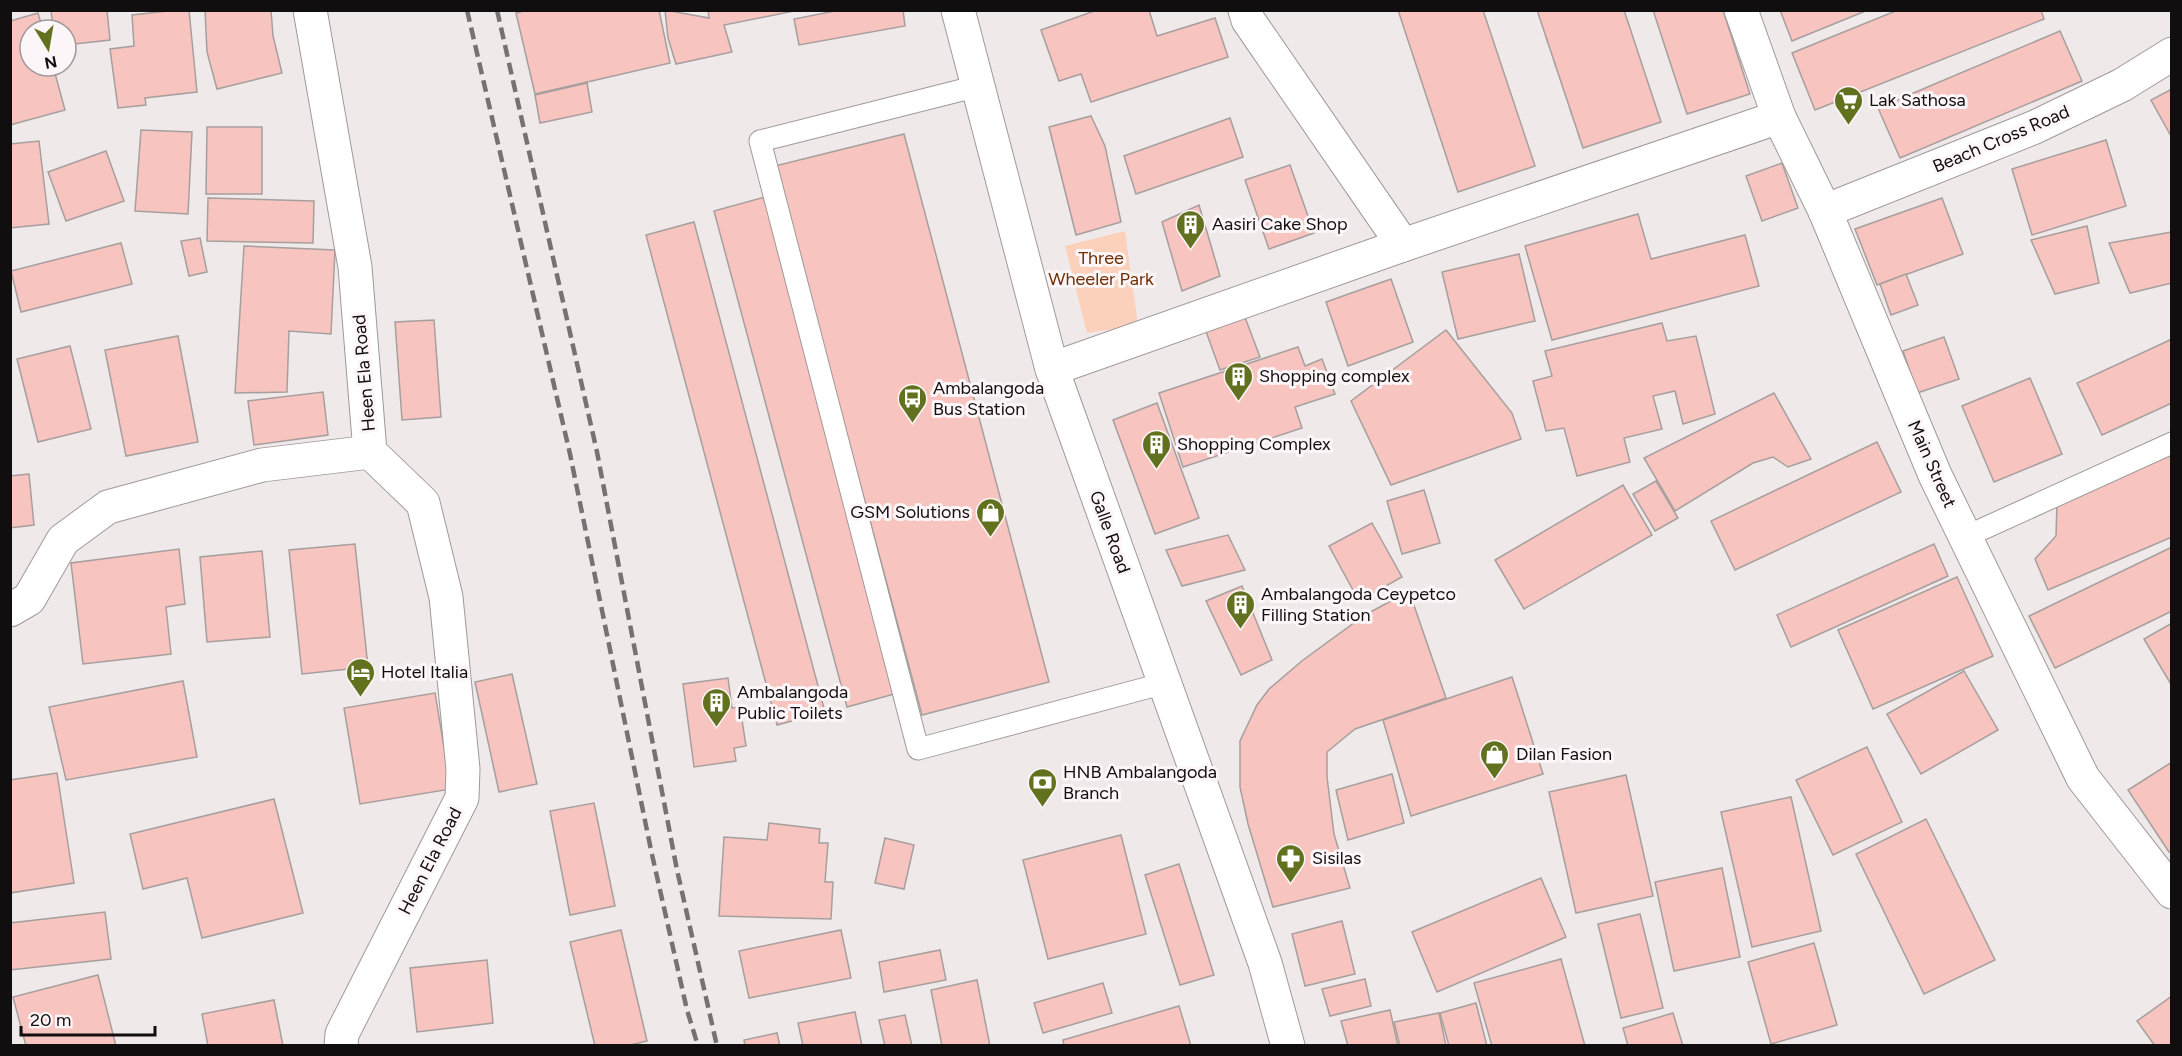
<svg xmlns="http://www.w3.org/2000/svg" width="2182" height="1056" font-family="Figtree,sans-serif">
  <rect width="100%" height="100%" fill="#f0e9ea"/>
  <!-- green -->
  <polygon fill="#fbd1bb" points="1125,231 1138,325 1087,333 1065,246"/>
  <!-- building -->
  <g fill="#f7c4bf" stroke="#a69f9e" stroke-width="1.5">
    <polygon points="51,10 107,10 110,40 66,45 66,30 53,30"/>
    <polygon points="177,10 189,10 197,92 145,98 146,105 118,108 110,49 134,46 132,15"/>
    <polygon points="205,10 271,10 273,36 282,73 217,89 207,52"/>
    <polygon points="528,10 659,10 670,63 535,94 516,13"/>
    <polygon points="665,10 709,18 708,10 794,11 724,25 732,52 676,64 668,38"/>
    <polygon points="840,10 903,10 905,26 799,45 794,19"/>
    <polygon points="1097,10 1149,10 1157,36 1215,18 1228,57 1091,102 1081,74 1059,81 1041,30"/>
    <polygon points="1398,10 1483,10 1535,166 1458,192"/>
    <polygon points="1537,10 1624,10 1661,122 1583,148"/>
    <polygon points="1653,10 1723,10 1750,94 1687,114"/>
    <polygon points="1780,10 1868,10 1792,41"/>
    <polygon points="1898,10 2041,10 2044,19 1815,110 1792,53"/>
    <polygon points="38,13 43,30 30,30 30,66 53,66 65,110 10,125 10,21"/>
    <polygon points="2060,31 2082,81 1900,158 1878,108"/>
    <polygon points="587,83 592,112 540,123 535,95"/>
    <polygon points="2172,89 2172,138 2151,100"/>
    <polygon points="1091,116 1105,146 1121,222 1076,235 1049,127"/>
    <polygon points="1230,118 1243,157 1136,194 1124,156"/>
    <polygon points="207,127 262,127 262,194 206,194"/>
    <polygon points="141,130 192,132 188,214 135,211"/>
    <polygon points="904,134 1049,682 922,715 775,166"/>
    <polygon points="2106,140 2126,206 2032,235 2012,169"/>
    <polygon points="39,141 49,224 10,228 10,144"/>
    <polygon points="106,151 124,201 66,221 48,172"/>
    <polygon points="1782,163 1798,208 1762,221 1746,176"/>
    <polygon points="1290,165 1314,233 1269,249 1245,180"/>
    <polygon points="765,197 898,693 847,707 714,211"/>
    <polygon points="208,198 314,201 313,243 207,241"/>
    <polygon points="1942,198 1963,254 1877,285 1855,229"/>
    <polygon points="1199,205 1220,276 1182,291 1162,222"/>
    <polygon points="1638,214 1651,259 1745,235 1759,286 1552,340 1525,246"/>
    <polygon points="694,222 825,712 777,725 646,235"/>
    <polygon points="2087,226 2099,283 2055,294 2031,240"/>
    <polygon points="2172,232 2172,283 2130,293 2109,243"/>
    <polygon points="200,238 207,272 189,276 181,241"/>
    <polygon points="121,243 132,284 21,312 11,271"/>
    <polygon points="244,246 335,250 331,334 289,331 287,392 235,393"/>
    <polygon points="1519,254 1535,321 1458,339 1442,272"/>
    <polygon points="1906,274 1918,305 1891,315 1880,284"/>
    <polygon points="1391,279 1413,342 1348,366 1326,302"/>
    <polygon points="1243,312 1260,357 1220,370 1204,326"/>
    <polygon points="434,320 441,417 402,420 395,322"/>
    <polygon points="1662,323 1667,341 1696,336 1715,414 1683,424 1675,391 1653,396 1662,429 1624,438 1630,462 1577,476 1564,428 1546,431 1533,381 1552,376 1545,351"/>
    <polygon points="1446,330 1512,413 1521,439 1391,485 1351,401"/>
    <polygon points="178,336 198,442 126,456 105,350"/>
    <polygon points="1944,337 1959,379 1917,393 1903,351"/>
    <polygon points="2172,339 2172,403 2102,435 2077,383"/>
    <polygon points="70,346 91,429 38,442 17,359"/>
    <polygon points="1298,347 1305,366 1322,359 1335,394 1295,407 1302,428 1183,467 1159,393"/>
    <polygon points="2030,378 2062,454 1994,482 1962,406"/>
    <polygon points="323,392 328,435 254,445 248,401"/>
    <polygon points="1774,393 1811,459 1788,467 1773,457 1753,463 1675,511 1644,458"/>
    <polygon points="1157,403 1199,518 1155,534 1113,420"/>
    <polygon points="1877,442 1901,492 1735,570 1711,521"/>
    <polygon points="2172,449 2172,537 2048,590 2035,559 2056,536 2057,502"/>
    <polygon points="29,474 34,525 10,528 10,476"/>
    <polygon points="1656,481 1678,518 1655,531 1633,494"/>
    <polygon points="1623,485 1652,535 1524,609 1495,560"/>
    <polygon points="1424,490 1440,543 1402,554 1387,501"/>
    <polygon points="1372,523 1402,577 1359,601 1329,546"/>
    <polygon points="1228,535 1245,570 1182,586 1166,550"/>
    <polygon points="355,544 368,667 302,674 289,550"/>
    <polygon points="1934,544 1948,576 1791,647 1777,615"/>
    <polygon points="2172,547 2172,611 2055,668 2029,616"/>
    <polygon points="179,549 185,604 166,607 171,654 83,664 71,563"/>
    <polygon points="262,551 270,637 207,642 200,557"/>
    <polygon points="1957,577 1993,656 1873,709 1838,630"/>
    <polygon points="1242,586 1272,660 1241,675 1206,601"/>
    <polygon points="1409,591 1446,698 1355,729 1327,752 1327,777 1334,834 1350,888 1273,907 1248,824 1240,787 1240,741 1257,705 1269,689 1303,660 1365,615"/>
    <polygon points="2172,623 2172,686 2144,639"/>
    <polygon points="1964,671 1998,730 1921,774 1887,714"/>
    <polygon points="512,674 537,784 499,792 475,682"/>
    <polygon points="1512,677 1543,774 1411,816 1383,720"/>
    <polygon points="728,678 732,708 740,707 746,746 734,748 736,761 694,767 683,684"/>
    <polygon points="183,681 197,757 66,780 49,707"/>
    <polygon points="435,693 451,789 360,804 344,708"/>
    <polygon points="1867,747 1902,822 1833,855 1796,780"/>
    <polygon points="2172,762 2172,851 2169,852 2128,790"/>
    <polygon points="57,773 74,883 10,893 10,780"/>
    <polygon points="1392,774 1404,823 1348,840 1336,790"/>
    <polygon points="1626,775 1653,896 1576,913 1549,792"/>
    <polygon points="1791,797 1821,931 1752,947 1721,812"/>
    <polygon points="274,799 303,913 202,938 187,878 143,889 130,834"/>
    <polygon points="594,803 615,906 570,915 550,811"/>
    <polygon points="1926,819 1995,960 1924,994 1856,854"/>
    <polygon points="769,823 820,829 819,843 828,843 825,882 833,882 831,919 719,916 724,837 767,840"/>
    <polygon points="1121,835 1146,934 1048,959 1023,860"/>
    <polygon points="885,838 914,845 904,889 875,883"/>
    <polygon points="1179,864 1214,975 1180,985 1145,875"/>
    <polygon points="1722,868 1740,957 1674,971 1655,882"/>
    <polygon points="1541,878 1566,937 1437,992 1412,932"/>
    <polygon points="105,912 111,959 10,970 10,923"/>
    <polygon points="1640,914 1663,1008 1621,1018 1598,924"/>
    <polygon points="1342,921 1355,974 1305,986 1292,934"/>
    <polygon points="621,930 647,1041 626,1046 595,1046 570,942"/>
    <polygon points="841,930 851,978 749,998 739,951"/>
    <polygon points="1814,943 1837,1025 1771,1044 1748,962"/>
    <polygon points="940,950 946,980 884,992 879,962"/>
    <polygon points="1561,959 1585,1046 1492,1046 1474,983"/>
    <polygon points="487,960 493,1023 417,1032 410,968"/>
    <polygon points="98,975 116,1046 26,1046 13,997"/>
    <polygon points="1365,979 1371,1006 1330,1016 1322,989"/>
    <polygon points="977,980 990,1046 942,1046 931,990"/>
    <polygon points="1103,983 1112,1013 1043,1033 1034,1003"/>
    <polygon points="2172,996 2172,1046 2155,1046 2137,1021"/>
    <polygon points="274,1000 283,1046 208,1046 202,1014"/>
    <polygon points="1476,1003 1487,1046 1449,1046 1440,1013"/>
    <polygon points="1179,1006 1191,1046 1064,1046 1063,1040"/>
    <polygon points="1390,1010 1398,1046 1348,1046 1341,1021"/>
    <polygon points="855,1012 862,1046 803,1046 798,1023"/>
    <polygon points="1439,1013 1446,1046 1400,1046 1394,1022"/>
    <polygon points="1673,1013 1683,1046 1628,1046 1623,1028"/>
    <polygon points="905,1015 912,1046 885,1046 879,1020"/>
    <polygon points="777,1033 780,1046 745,1046 744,1040"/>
  </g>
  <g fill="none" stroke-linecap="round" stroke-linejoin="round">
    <defs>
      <g id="service">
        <polyline points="978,86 760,141 918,749 1165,683"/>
        <polyline points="1965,537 2172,443"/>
      </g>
      <g id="minor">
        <polyline points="310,10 355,267 370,452 423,503 446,597 463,769 462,798 342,1034 341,1046"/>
        <polyline points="1245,10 1248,20 1403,245"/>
        <polyline points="1825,211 2035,127 2122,85 2172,54"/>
        <polyline points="1052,369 1403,245 1779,117"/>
        <polyline points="10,610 29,599 63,540 108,507 262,465 370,452"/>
      </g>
      <polyline id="primary" points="1741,10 1779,117 1825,211 1935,475 2083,778 2172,892"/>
      <polyline id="trunk" points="958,10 1052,369 1265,963 1288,1046"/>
    </defs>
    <!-- service casing -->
    <use href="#service" stroke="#a0999a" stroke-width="23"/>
    <!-- minor casing -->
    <use href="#minor" stroke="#a0999a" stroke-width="35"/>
    <!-- primary casing -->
    <use href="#primary" stroke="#a0999a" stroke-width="35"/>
    <!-- trunk casing -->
    <use href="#trunk" stroke="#a0999a" stroke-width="35"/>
    <!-- service -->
    <use href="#service" stroke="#fff" stroke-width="21"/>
    <!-- minor -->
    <use href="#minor" stroke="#fff" stroke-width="33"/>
    <!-- primary -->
    <use href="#primary" stroke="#fff" stroke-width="33"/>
    <!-- trunk -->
    <use href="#trunk" stroke="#fff" stroke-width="33"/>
    <!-- rail -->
    <g stroke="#767273" stroke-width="4.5" stroke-dasharray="12 6" stroke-linecap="butt">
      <polyline points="467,10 570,454 651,850 687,1010 698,1046"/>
      <polyline points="497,10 597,452 677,870 717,1046"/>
    </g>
  </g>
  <!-- icons -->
  <defs>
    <symbol id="supermarket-pin" viewBox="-11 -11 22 30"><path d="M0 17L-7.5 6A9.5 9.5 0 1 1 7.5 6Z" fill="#62711e" stroke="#fdf6f8"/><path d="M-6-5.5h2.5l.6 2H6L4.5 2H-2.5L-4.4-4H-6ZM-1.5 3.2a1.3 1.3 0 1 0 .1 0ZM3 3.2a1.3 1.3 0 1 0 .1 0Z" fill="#fff"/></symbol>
    <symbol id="building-pin" viewBox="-11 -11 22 30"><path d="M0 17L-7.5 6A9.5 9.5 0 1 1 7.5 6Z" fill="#62711e" stroke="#fdf6f8"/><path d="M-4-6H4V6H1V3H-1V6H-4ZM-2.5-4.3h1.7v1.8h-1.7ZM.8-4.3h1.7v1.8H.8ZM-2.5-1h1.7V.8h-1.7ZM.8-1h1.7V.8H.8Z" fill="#fff"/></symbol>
    <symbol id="bus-pin" viewBox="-11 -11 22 30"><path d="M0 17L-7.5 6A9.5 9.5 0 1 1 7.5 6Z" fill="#62711e" stroke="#fdf6f8"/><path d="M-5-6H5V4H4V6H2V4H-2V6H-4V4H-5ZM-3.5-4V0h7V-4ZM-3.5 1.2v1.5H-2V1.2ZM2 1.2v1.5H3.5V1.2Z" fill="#fff"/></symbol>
    <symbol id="shop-pin" viewBox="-11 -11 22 30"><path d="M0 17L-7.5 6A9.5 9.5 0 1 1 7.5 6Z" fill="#62711e" stroke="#fdf6f8"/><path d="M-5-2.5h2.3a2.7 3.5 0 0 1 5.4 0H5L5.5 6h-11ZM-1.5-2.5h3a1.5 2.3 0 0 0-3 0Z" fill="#fff"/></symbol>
    <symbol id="hotel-pin" viewBox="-11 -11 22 30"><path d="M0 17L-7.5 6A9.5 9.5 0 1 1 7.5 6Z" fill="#62711e" stroke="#fdf6f8"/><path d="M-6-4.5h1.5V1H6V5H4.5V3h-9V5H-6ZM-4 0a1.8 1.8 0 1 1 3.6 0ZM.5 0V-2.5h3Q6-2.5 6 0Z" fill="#fff"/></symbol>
    <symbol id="bank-pin" viewBox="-11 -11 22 30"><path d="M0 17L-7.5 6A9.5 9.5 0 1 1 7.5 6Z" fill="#62711e" stroke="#fdf6f8"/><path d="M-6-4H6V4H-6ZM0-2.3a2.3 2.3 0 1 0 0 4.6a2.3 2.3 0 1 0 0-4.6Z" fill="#fff"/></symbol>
    <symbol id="pharmacy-pin" viewBox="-11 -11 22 30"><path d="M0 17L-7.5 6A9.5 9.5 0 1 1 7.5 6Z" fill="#62711e" stroke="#fdf6f8"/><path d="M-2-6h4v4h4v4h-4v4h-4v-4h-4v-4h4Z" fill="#fff"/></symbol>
  </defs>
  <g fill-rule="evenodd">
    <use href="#supermarket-pin" x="1832" y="84" width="33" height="45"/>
    <use href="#building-pin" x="1174" y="208" width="33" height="45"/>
    <use href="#building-pin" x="1222" y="360" width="33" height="45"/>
    <use href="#bus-pin" x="896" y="382" width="33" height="45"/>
    <use href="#building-pin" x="1140" y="428" width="33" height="45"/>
    <use href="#shop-pin" x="974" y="496" width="33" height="45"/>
    <use href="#building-pin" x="1224" y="588" width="33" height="45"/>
    <use href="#hotel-pin" x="344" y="656" width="33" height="45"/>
    <use href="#building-pin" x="700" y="686" width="33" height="45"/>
    <use href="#shop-pin" x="1478" y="738" width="33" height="45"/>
    <use href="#bank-pin" x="1026" y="766" width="33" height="45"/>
    <use href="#pharmacy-pin" x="1274" y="842" width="33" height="45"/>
  </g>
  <g text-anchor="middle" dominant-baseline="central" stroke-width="6" stroke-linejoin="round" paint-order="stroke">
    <!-- poi labels -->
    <g font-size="18" fill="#110e0f" stroke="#fdf6f8" text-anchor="start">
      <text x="1869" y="100">Lak Sathosa</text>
      <text x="1212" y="224">Aasiri Cake Shop</text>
      <text x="1259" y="376">Shopping complex</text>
      <text x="933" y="388">Ambalangoda<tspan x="933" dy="21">Bus Station</tspan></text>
      <text x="1177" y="444">Shopping Complex</text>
      <text x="970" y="512" text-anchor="end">GSM Solutions</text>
      <text x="1261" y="594">Ambalangoda Ceypetco<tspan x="1261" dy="21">Filling Station</tspan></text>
      <text x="381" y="672">Hotel Italia</text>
      <text x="737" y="692">Ambalangoda<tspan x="737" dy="21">Public Toilets</tspan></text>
      <text x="1516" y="754">Dilan Fasion</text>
      <text x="1063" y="772">HNB Ambalangoda<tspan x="1063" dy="21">Branch</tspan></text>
      <text x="1312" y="858">Sisilas</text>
    </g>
    <!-- street labels -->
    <g font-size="18" fill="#110e0f" stroke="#fdf6f8">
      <text transform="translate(2001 139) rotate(-23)">Beach Cross Road</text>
      <text transform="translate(364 373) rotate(-95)">Heen Ela Road</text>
      <text transform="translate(1932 464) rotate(66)">Main Street</text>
      <text transform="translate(1110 532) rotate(70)">Galle Road</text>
      <text transform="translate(430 861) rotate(-63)">Heen Ela Road</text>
    </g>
    <!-- park labels -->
    <g font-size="18" fill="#6f2f02" stroke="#fdf6f8">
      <text x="1101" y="258">Three<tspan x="1101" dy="21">Wheeler Park</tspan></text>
    </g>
  </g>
  <!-- border -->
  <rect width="2182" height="1056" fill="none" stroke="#110e0f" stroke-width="24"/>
  <!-- north arrow -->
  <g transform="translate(48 48) rotate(169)"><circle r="28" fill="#fdf6f8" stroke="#9f999b" stroke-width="1.5"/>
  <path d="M0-4.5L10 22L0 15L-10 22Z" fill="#62711e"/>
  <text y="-9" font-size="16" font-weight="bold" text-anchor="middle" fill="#110e0f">N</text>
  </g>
  <!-- scale -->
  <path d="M21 1026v9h134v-9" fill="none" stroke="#110e0f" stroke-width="3"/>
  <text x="30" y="1026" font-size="18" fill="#110e0f" stroke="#fdf6f8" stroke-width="4.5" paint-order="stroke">20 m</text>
</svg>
